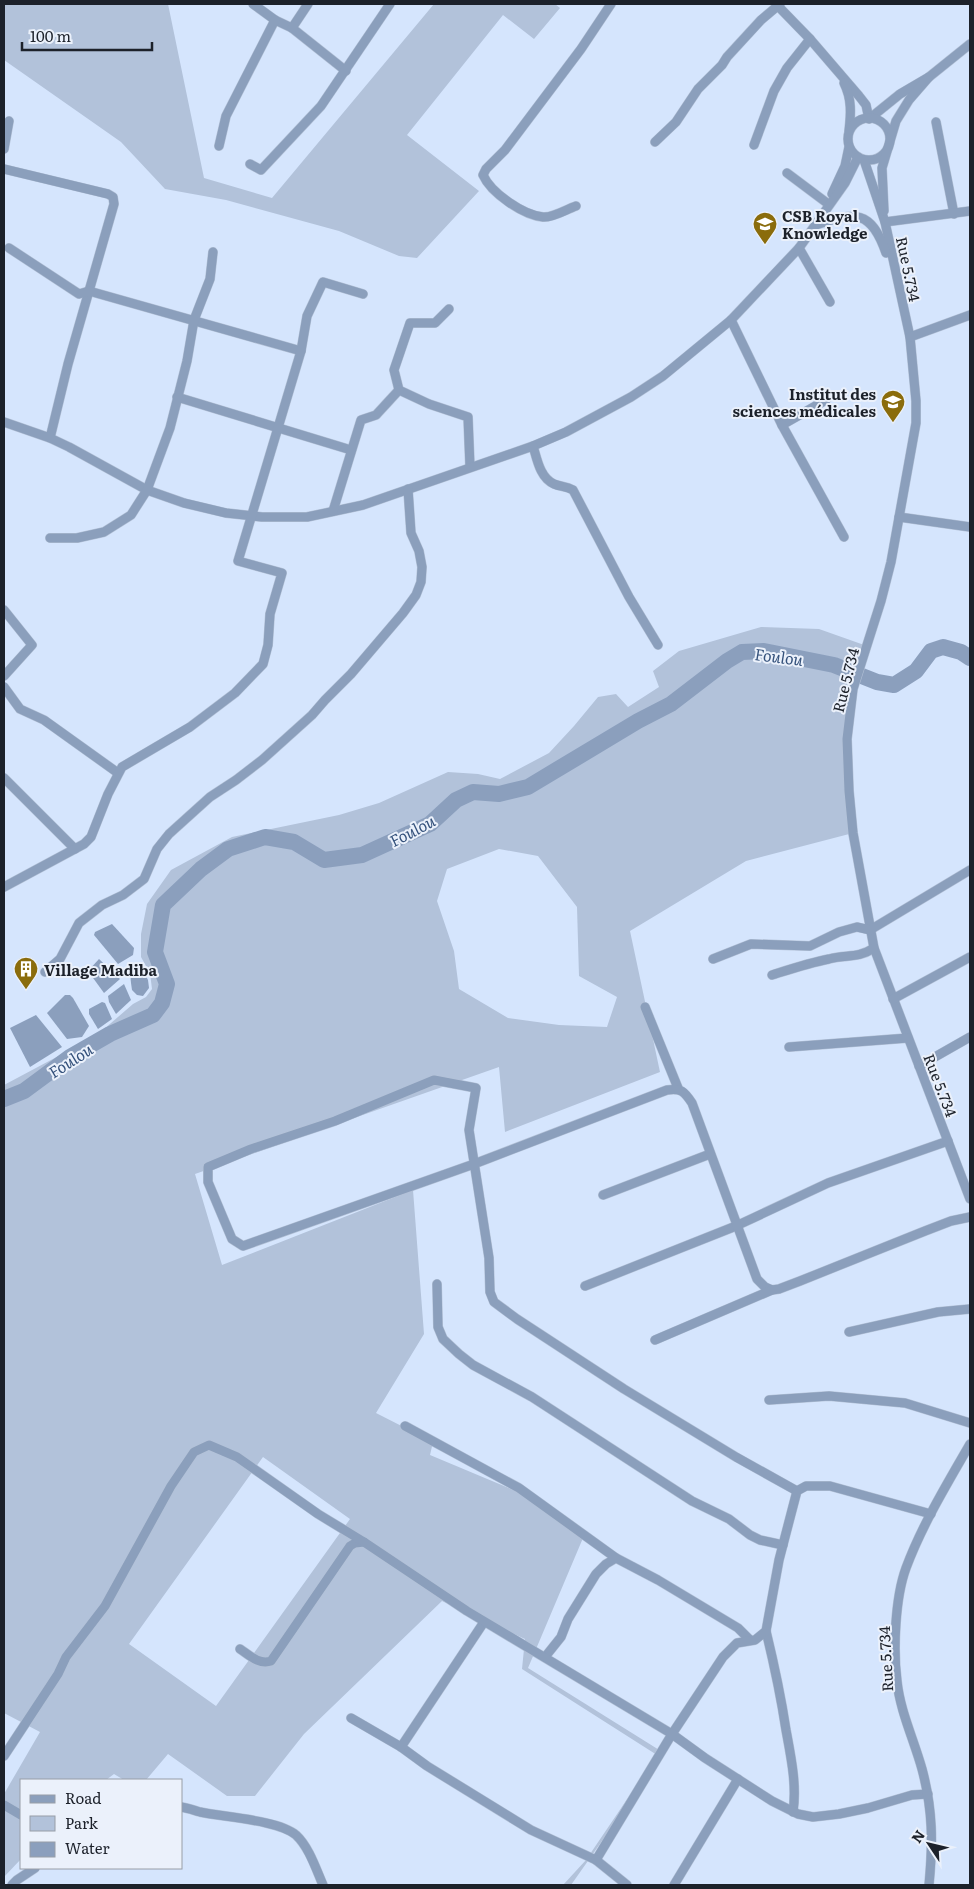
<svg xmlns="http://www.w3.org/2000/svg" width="974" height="1889" font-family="Literata,serif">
  <rect width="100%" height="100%" fill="#d5e5fd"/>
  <!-- green -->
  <g fill="#b2c2da" fill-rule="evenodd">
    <polygon points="4,4 168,4 204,178 272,198 434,4 555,4 560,8 534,39 503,15 407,135 479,191 417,258 399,256 339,231 226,200 165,189 121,142 4,60"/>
    <path d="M761 627 819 629 867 646 849 714 853 833 746 861 630 931 660 1072 505 1132 499 1067 195 1174 222 1265 413 1190 424 1334 376 1413 433 1442 430 1455 528 1496 583 1538 528 1668 664 1753 571 1885H563L586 1860 657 1755 522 1669 525 1639 442 1601 304 1734 255 1796H227L168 1754 146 1780H124L114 1774 106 1780H21V1859L4 1877V1794L40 1732 4 1713V1085L96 1036 133 1004 146 997 152 989 150 973 141 957V934L147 904 171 870 232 837 339 815 379 803 448 772 478 774 500 779 549 753 574 726 598 697 616 694 628 707 659 687 653 671 679 651ZM499 849 538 856 577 907 579 976 617 997 607 1027 559 1025 508 1018 459 989 454 951 437 901 447 869ZM263 1457 350 1519 216 1706 129 1644Z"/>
  </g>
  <!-- water -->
  <g fill="#8b9fbd">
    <polygon points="112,924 134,948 133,955 118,964 94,935 95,932"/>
    <polygon points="99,959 120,979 104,993 88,971"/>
    <path d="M136 964 141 966 148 980 149 988 143 996 137 995 132 990C131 981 128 971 136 964Z"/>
    <polygon points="124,984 131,1000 116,1014 109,1002 108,996"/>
    <polygon points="65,995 70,995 73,998 89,1026 82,1037 67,1039 47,1013"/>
    <polygon points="102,1002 105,1003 112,1019 98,1029 89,1014 89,1009"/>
    <polygon points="36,1015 62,1047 30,1067 10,1028"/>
  </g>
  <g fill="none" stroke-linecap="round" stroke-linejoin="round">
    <!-- river -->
    <polyline stroke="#8b9fbd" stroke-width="16" points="4,1099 24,1091 70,1057 110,1034 153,1015 162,1003 167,984 155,952 163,905 201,869 228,849 265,837 294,842 324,860 362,855 430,824 456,800 473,792 499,794 528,787 638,721 671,704 727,661 742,652 764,651 834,665 877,682 894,685 916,671 931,651 943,647 961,652 970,658"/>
    <defs>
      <g id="minor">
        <polyline points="253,4 275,20 292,28 346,71"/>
        <polyline points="776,4 810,39 859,96 866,105 869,119 900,94 929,77"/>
        <polyline points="292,28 308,4"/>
        <path d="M844 83C852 99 851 114 849 131"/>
        <circle cx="869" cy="139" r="21"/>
        <polyline points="936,122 954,214"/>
        <polyline points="655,142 676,122 698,89 722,65 727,57 761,20 780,4"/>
        <polyline points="754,145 774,91 787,68 810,39"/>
        <polyline points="219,146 226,116 275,20"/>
        <polyline points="4,149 9,121"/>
        <polyline points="864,160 885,222 910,337 916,401 916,423 891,562 881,601 853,689 847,739 849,791 853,833 874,948 970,1199"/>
        <polyline points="250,164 261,170 321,106 390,4"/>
        <polyline points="4,169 108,194 113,197 114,204 68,364 50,438"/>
        <polyline points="787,173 827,203"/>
        <polyline points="832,194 845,166 849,147"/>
        <path d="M576 206C567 209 553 218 543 217 523 215 491 193 483 175L486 169 505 150 581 49 611 4"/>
        <polyline points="884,211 882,168 896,121 909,100 929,77 970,44"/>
        <polyline points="885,222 970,211"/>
        <path d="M816 225C855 212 871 209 886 253"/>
        <polyline points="9,248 79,294 89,291 301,351"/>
        <polyline points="799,248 830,302"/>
        <polyline points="449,309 435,323 410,323 394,370 399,390 429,404 468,417 470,467"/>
        <polyline points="731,320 782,425 826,400"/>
        <polyline points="910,337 970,315"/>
        <polyline points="177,397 351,450"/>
        <polyline points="4,422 50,438 69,447 147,490 184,503 226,513 262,517 307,517 363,505 533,446 566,432 631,397 663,376 731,320 799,248 845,183 858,157"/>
        <polyline points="782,425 844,537"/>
        <path d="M533 446C537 459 540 478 554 484 561 487 566 486 573 490L629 597 658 645"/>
        <polyline points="333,511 361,420 376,415 399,390"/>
        <polyline points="899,517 970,527"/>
        <polyline points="50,538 77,538 104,532 131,515 147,490 170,428 187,361 194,320 210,279 213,252"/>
        <polyline points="4,610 32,645 4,676"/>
        <polyline points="4,687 20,709 44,720 118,773"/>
        <polyline points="4,778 75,849"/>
        <polyline points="4,887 84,844 91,837 108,794 122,767 190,727 235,693 263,664 268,645 270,614 282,573 238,561 301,351 307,316 323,282 363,294"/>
        <polyline points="713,959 751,944 810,946 839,932 857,927 870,930 970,870"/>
        <polyline points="45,972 60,959 79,923 102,905 123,895 144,879 157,849 169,834 210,797 236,780 262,760 312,715 325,700 351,674 403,613 416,595 421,582 422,567 419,551 411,533 408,489"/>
        <path d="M772 975C791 969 809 963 829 959 847 954 857 959 874 948"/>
        <polyline points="893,999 970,957"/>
        <polyline points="645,1007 678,1088"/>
        <polyline points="789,1047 908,1038"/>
        <polyline points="919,1066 970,1037"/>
        <polyline points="603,1195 710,1154"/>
        <polyline points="437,1284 438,1327 443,1339 459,1354 473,1365 532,1397 692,1501 729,1519 750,1535 760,1540 783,1545"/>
        <polyline points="585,1286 736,1226 828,1183 948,1141"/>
        <path d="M772 1290 765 1287 757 1279 692 1103C684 1091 681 1088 667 1090L474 1164 243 1246 232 1239 208 1182V1167L251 1149 335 1121 434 1080 476 1088 469 1130 489 1258 490 1292 494 1302 517 1319 624 1389 736 1457 797 1491"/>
        <polyline points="849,1332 938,1312 970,1309"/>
        <polyline points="655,1340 772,1290 779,1289 800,1281 925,1231 951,1221 970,1217"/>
        <polyline points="769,1400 829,1396 905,1403 970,1423"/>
        <polyline points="405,1426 519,1488 616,1558 658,1580 738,1628 750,1640"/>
        <path d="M766 1631C774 1664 781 1697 786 1730 791 1757 797 1785 793 1812"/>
        <path d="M240 1649C249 1655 259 1665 271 1661L350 1546 355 1543 364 1542"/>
        <polyline points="545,1657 561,1637 568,1619 596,1574 606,1564 616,1558"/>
        <polyline points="351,1718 401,1747 427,1766 531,1830 596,1860 672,1734 723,1657 737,1643 755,1640 766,1631 779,1560 797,1491 806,1486 830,1486 931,1514"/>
        <polyline points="401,1747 484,1622"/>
        <polyline points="4,1756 58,1674 66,1657 105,1606 171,1486 194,1452 209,1445 237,1457 318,1514 364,1542 467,1611 672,1734 705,1758 772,1801 798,1814 813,1817 839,1814 868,1808 912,1795 928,1794"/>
        <polyline points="4,1805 21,1815"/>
        <path d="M181 1807C188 1808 193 1810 200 1812 222 1817 279 1820 296 1835 309 1847 316 1869 323 1885"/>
        <polyline points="596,1860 627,1885"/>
        <polyline points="12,1885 17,1880 35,1868"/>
        <polyline points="674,1885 738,1779"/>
        <path d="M929 1885C933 1843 933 1810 922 1769 914 1740 900 1711 897 1681 893 1650 895 1598 906 1568 922 1525 947 1484 970 1444"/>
      </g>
    </defs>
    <!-- minor casing -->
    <use href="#minor" stroke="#b4c2d7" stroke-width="10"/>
    <!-- minor -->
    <use href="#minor" stroke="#8b9fbc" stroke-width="9"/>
  </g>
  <!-- icons -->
  <defs>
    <symbol id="school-pin" viewBox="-11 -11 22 30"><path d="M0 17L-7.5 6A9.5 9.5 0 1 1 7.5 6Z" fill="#8a6c0c" stroke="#ebf1fb"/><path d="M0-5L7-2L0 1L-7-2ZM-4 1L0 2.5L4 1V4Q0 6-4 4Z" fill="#fff"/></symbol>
    <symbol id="building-pin" viewBox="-11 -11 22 30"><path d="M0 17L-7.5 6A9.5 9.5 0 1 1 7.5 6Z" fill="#8a6c0c" stroke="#ebf1fb"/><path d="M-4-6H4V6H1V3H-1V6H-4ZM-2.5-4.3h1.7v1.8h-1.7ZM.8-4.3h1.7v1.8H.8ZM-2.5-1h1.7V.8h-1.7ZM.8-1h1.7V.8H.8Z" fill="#fff"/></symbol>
  </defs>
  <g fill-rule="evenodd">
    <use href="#school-pin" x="751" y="210" width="28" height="38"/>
    <use href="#school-pin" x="879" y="388" width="28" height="38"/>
    <use href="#building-pin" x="12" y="955" width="28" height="38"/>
  </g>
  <g text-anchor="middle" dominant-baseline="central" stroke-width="4" stroke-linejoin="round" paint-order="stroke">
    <!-- poi labels -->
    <g font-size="15" font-weight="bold" fill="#1c212a" stroke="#ebf1fb" text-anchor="start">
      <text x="782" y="215">CSB Royal<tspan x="782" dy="17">Knowledge</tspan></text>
      <text x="876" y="393" text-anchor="end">Institut des<tspan x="876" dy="17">sciences médicales</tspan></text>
      <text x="44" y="969">Village Madiba</text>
    </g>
    <!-- street labels -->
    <g font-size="15" fill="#1c212a" stroke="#ebf1fb">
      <text transform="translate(909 269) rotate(78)">Rue 5.734</text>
      <text transform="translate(845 680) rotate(-76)">Rue 5.734</text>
      <text transform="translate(941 1085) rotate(69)">Rue 5.734</text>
      <text transform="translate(885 1659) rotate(-93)">Rue 5.734</text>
    </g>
    <!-- water labels -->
    <g font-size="16" font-style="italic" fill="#34517b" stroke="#ebf1fb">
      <text transform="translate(779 656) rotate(7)">Foulou</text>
      <text transform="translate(412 830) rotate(-28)">Foulou</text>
      <text transform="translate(70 1060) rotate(-33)">Foulou</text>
    </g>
  </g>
  <!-- border -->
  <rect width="974" height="1889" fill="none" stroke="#1c212a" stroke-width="10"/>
  <!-- legend -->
  <rect x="20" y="1779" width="162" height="90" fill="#ebf1fb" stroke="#989ea7"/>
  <rect x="30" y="1795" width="25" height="8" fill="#8b9fbc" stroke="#989ea7"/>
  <text x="65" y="1804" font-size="15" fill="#1c212a">Road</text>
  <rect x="30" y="1816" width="25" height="15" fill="#b2c2da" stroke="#989ea7"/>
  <text x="65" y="1829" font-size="15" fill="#1c212a">Park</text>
  <rect x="30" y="1842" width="25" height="15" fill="#8b9fbd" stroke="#989ea7"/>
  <text x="65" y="1854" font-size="15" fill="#1c212a">Water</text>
  <!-- north arrow -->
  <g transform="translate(929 1844) rotate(305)" stroke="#ebf1fb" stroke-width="4" paint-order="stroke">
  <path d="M0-4L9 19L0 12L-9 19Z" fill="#1c212a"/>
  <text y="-8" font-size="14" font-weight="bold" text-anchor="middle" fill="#1c212a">N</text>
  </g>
  <!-- scale -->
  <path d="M22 42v8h130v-8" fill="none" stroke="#1c212a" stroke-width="2.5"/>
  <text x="30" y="42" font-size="15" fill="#1c212a" stroke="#ebf1fb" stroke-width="4" paint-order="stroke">100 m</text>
</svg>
